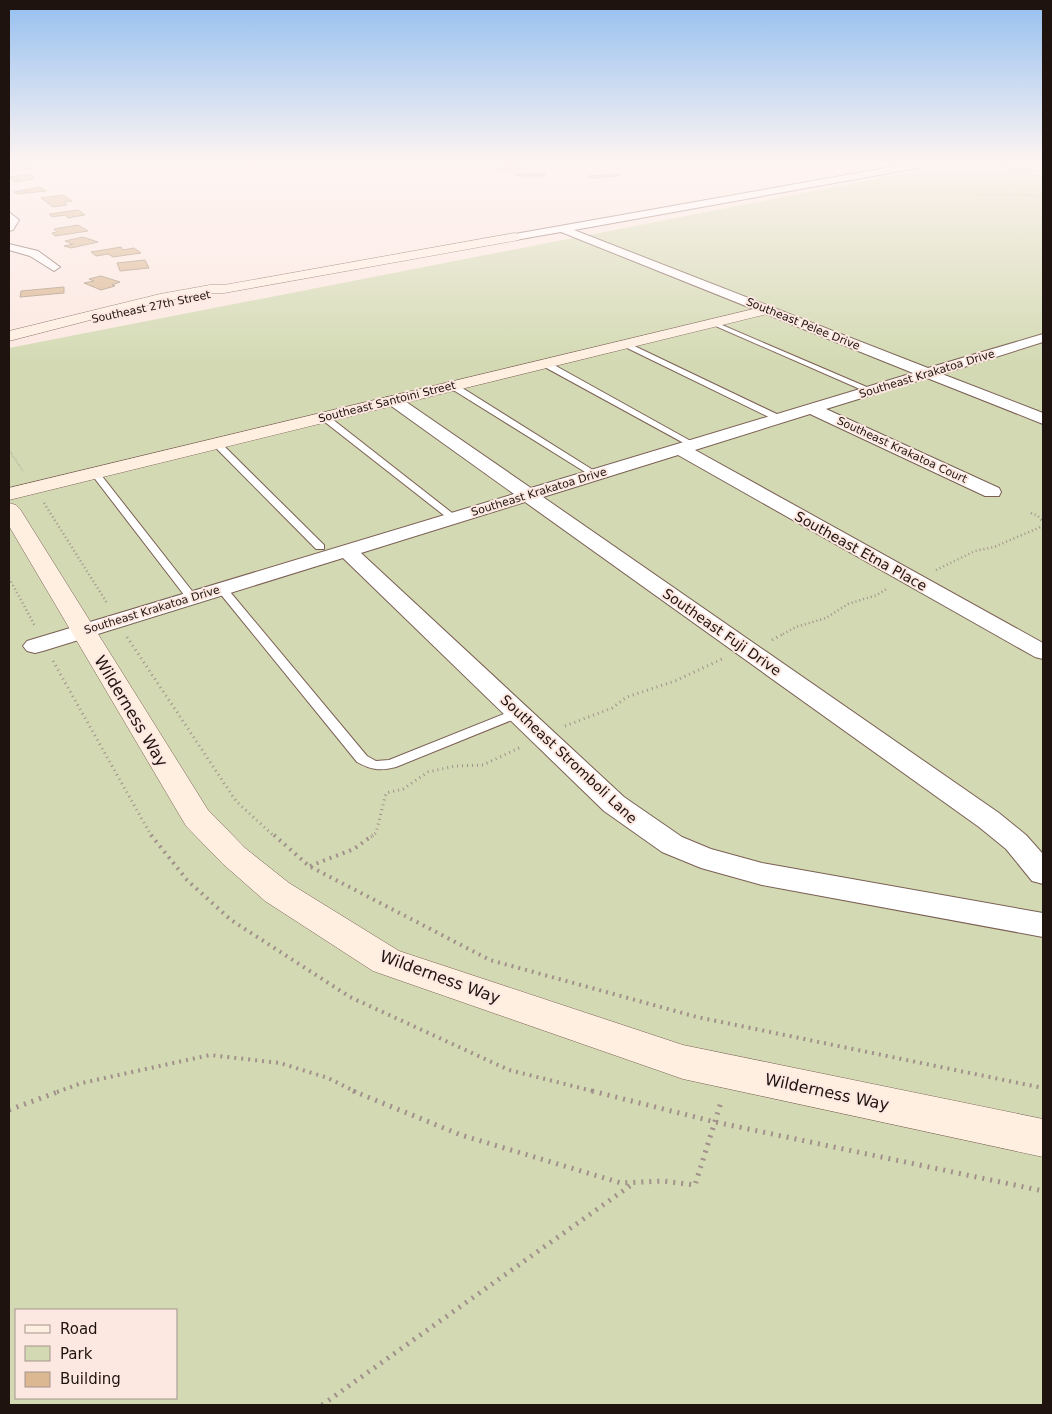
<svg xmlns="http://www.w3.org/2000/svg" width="1052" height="1414" font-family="'DejaVu Sans',sans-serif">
  <rect width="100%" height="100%" fill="#fce8e1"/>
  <!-- green -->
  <path fill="#d3dab3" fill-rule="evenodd" d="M952 164H1043V1405H9V348ZM16 1310H176V1398H16Z"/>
  <!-- building -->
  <g fill="#dbb792" stroke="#a9947e">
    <polygon points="27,164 33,168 14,170 9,168 9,165"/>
    <polygon points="510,166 526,167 527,169 499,170 498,168"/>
    <polygon points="544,173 545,176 517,176 516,174"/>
    <polygon points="31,174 34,179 15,182 9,177"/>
    <polygon points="617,174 620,176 592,178 588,176"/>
    <polygon points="40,187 46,191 17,194 14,192"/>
    <polygon points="63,195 72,201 64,202 67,205 53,207 41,198"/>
    <polygon points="78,210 85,215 68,218 65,215 52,217 49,214"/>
    <polygon points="78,225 88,231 55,236 52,233 57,232 54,229"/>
    <polygon points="83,237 98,242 71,248 64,246 73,244 65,241"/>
    <polygon points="121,247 123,250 134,248 141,253 113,257 108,254 96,256 91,252"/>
    <polygon points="145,260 149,268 120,271 117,263"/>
    <polygon points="101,276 120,282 112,285 115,286 101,290 84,283 94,281 89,279"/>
    <polygon points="64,287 64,293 20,297 21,291"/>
  </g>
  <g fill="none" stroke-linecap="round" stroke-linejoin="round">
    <defs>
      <g id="lane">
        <polygon points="711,322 715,322 876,391 869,393 711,324"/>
        <polygon points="626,342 783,417 784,419 777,421 623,346 622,344"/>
        <polygon points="541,361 547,361 698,445 691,447 541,365"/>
        <polygon points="450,384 456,384 601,475 593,477 450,388"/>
        <polygon points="321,415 327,415 456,516 456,520 450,520 321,419"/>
        <polygon points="213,441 219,441 324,545 324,549 316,549 213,445"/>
        <polygon points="95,470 98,471 196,596 197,598 196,600 188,600 92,475 90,473"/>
        <path d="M222 586 226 587 367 756 376 761 389 760 514 710 518 709 524 713 522 716 396 767C380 771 371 770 357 762L218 591 217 589 218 587Z"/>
      </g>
      <g id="street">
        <polygon points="908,164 927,164 923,167 574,230 928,368 1043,334 1043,342 942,374 1043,413 1043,424 927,378 826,409 999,488 1001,492 999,496 985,496 810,414 695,450 1043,643 1043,659 1035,657 678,455 543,497 999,813 1026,835 1043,854 1043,884 1032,881 1006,849 979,827 525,502 361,553 624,797 682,837 711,849 762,863 1043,913 1043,937 762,885 701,868 662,852 604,811 343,558 43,651 35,653 27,651 23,646 27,641 514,494 387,403 385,400 387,397 399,397 531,488 913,373 561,232 515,240 509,237 515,234"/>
        <polygon points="9,212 19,220 13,230 9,231"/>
        <polygon points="9,244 38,251 60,267 54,271 30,256 9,250"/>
      </g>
      <g id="secondary">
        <polygon points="999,164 1043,165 1043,171 1004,167"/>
        <polygon points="515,233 521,237 519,240 224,293 210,293 160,302 9,341 9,331 160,294 210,285 224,285"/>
        <polygon points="766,306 771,307 773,310 771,313 9,500 9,488"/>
        <polygon points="9,503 16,505 20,509 208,810 245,848 289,883 399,951 683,1045 1043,1119 1043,1157 683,1079 373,971 265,901 223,864 186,826 9,526"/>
      </g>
    </defs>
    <!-- lane casing -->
    <use href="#lane" stroke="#7b5f54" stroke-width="2"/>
    <!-- street casing -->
    <use href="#street" stroke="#7b5f54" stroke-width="2"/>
    <!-- secondary casing -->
    <use href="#secondary" stroke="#7b5f54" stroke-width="1"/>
    <!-- path-far5 -->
    <g stroke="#a1908b" stroke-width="1" stroke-dasharray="0.5 1" stroke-linecap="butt">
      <polyline points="939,166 949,164"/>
      <polyline points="975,194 1030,195 996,179"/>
      <polyline points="1030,195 1043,198"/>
    </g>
    <!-- path-far4 -->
    <polyline stroke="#a1908b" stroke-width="2" stroke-dasharray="0.5 2" stroke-linecap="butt" points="9,450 23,471"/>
    <!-- path-far3 -->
    <g stroke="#a1908b" stroke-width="2.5" stroke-dasharray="1 3" stroke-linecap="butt">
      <polyline points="44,503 107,603"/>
      <polyline points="1031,513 1038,516 1043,522"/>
      <polyline points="936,570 975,551 994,547 1043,526"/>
      <polyline points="9,578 35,626"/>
      <polyline points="783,634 796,627 826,618 848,604 877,595 888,588"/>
    </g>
    <!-- path-far2 -->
    <g stroke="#a1908b" stroke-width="3" stroke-dasharray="1 4" stroke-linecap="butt">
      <polyline points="127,637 236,801 275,837"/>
      <polyline points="772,640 785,633"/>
      <polyline points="53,661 152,837"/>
      <polyline points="565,726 612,708 627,697 675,681 722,659"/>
      <polyline points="371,837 376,833 386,793 403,789 428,772 455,766 483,765 521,747"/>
    </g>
    <!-- path-far1 -->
    <g stroke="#a1908b" stroke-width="4" stroke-dasharray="2 5" stroke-linecap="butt">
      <polyline points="151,835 187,880 231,920 350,997 509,1070 597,1092"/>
      <polyline points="274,835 309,866 490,960 697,1017 1043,1088"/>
      <polyline points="310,866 354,849 373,835"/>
      <polyline points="57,1092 82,1083 210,1055 280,1063 328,1078 356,1092"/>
    </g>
    <!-- path -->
    <g stroke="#a1908b" stroke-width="5" stroke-dasharray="2 6" stroke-linecap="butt">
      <polyline points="353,1091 461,1135 621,1183 664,1181 695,1185 722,1099"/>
      <polyline points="592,1091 715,1122 1043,1191"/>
      <polyline points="9,1110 60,1091"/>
      <polyline points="322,1405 634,1183"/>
    </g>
    <!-- lane -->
    <use href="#lane" fill="#fff" fill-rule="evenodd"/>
    <!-- street -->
    <use href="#street" fill="#fff" fill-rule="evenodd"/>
    <!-- secondary -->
    <use href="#secondary" fill="#feefe1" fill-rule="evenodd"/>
  </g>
  <!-- sky -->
  <linearGradient id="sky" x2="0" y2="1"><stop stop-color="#95bff0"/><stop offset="0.45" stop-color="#fef5f2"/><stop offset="1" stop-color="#fef5f2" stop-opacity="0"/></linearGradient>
  <rect width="1052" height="362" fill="url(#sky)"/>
  <g text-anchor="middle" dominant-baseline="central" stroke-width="4" stroke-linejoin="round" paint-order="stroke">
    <!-- far-street labels -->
    <g font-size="11" fill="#1e130f" stroke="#fce8e1">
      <text transform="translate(151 307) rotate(-12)">Southeast 27th Street</text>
      <text transform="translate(803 324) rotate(22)">Southeast Pelee Drive</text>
      <text transform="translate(927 374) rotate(-17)">Southeast Krakatoa Drive</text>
      <text transform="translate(387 402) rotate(-14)">Southeast Santoini Street</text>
      <text transform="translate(902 450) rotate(25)">Southeast Krakatoa Court</text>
      <text transform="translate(539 492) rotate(-17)">Southeast Krakatoa Drive</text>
      <text transform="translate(152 610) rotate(-17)">Southeast Krakatoa Drive</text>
    </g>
    <!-- street labels -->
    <g font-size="14" fill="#1e130f" stroke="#fce8e1">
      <text transform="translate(861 551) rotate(29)">Southeast Etna Place</text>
      <text transform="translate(722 632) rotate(35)">Southeast Fuji Drive</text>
      <text transform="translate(569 759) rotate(43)">Southeast Stromboli Lane</text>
    </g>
    <!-- near-street labels -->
    <g font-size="16" fill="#1e130f" stroke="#fce8e1">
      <text transform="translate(131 711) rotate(59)">Wilderness Way</text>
      <text transform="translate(440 977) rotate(20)">Wilderness Way</text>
      <text transform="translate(827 1092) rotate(12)">Wilderness Way</text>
    </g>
  </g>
  <!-- border -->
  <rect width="1052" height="1414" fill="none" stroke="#1e130f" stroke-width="20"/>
  <!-- legend -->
  <rect x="15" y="1309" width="162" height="90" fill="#fce8e1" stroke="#a3938d"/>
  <rect x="25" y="1325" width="25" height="8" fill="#feefe1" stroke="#a3938d"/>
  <text x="60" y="1334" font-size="15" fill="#1e130f">Road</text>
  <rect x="25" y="1346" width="25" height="15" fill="#d3dab3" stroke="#a3938d"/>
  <text x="60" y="1359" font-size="15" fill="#1e130f">Park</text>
  <rect x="25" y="1372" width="25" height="15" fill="#dbb792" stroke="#a3938d"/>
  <text x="60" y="1384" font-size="15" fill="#1e130f">Building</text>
</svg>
